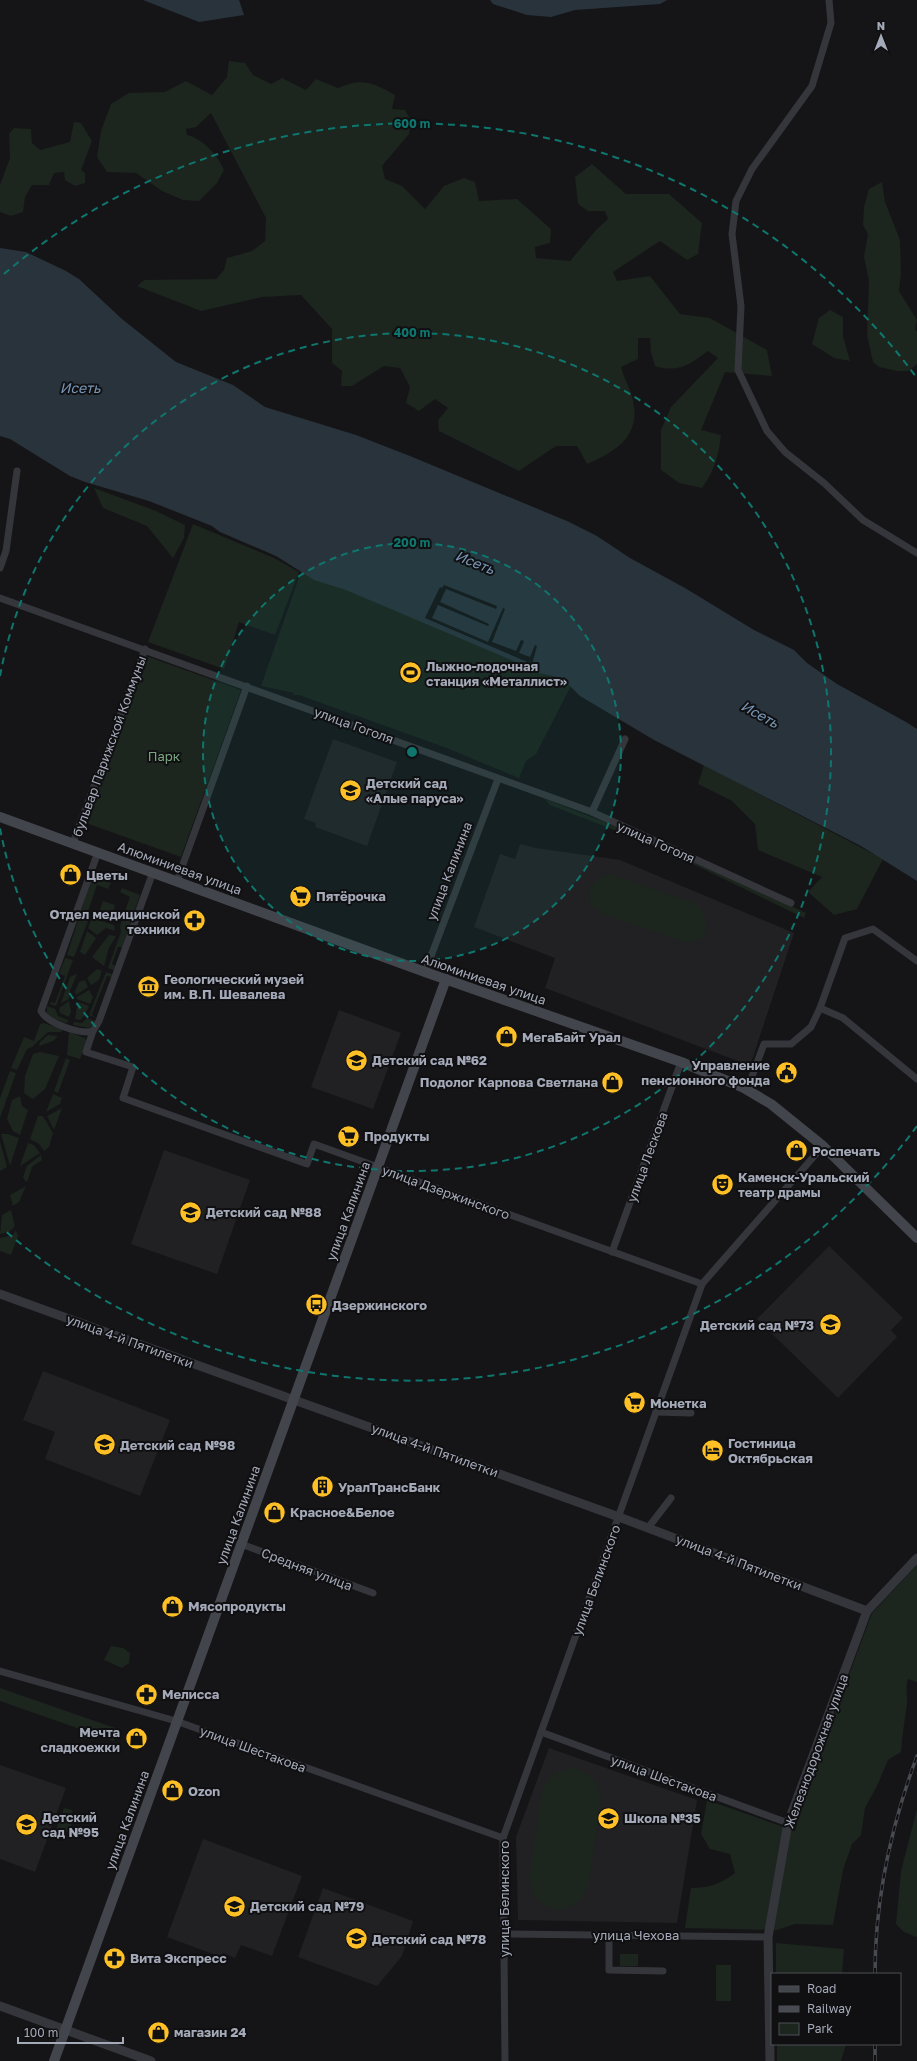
<svg xmlns="http://www.w3.org/2000/svg" width="917" height="2061" font-family="'Golos Text',sans-serif">
  <rect width="100%" height="100%" fill="#151517"/>
  <!-- built -->
  <g fill="#212124">
    <polygon points="333,739 397,762 367,846 315,827 316,823 304,819"/>
    <polygon points="520,844 536,848 620,860 794,933 751,1063 743,1063 545,988 555,958 474,927 500,854 515,859"/>
    <polygon points="339,1010 401,1033 373,1109 311,1087"/>
    <polygon points="164,1150 250,1180 217,1274 131,1244"/>
    <polygon points="829,1246 903,1318 891,1330 897,1337 838,1398 757,1319"/>
    <polygon points="43,1371 170,1420 140,1496 45,1459 55,1432 23,1420"/>
    <polygon points="549,1748 697,1800 677,1923 518,1920 516,1837"/>
    <polygon points="0,1765 66,1788 35,1872 0,1859"/>
    <polygon points="203,1839 302,1876 272,1956 241,1945 235,1958 223,1953 221,1957 167,1937"/>
    <polygon points="323,1888 413,1921 402,1956 377,1986 298,1957"/>
  </g>
  <!-- green -->
  <g fill="#1c251e">
    <path d="M229 61 245 63 253 75 271 84 282 78 306 90 316 79 338 88C362 77 374 83 395 95L392 109 405 110 411 121 409 134 382 166 385 179 402 186 425 209 444 186 464 178 475 182 479 201 517 199 551 229 550 243 535 247 536 258 570 261 596 230 608 219 605 211H588L578 204 575 177 592 164 626 194H669L702 223 698 254 687 260 660 241 613 272 617 281 650 276 680 314 710 318 767 350 772 376 725 372 701 430 721 435C719 455 714 472 702 488L679 483 661 470V430L671 407 718 358 708 351C689 365 679 373 655 366L651 352 650 338H638V359L621 367C624 379 631 389 633 401 641 437 615 452 587 464L577 446H556L519 471 439 431 438 420 448 408 435 399 419 411 406 403 410 387 400 368 384 366 352 386H341L342 371 332 363V329L301 295 262 297 201 311 137 286 144 280 216 279 224 270 227 258 252 251 265 241 266 218 211 113 196 127 186 129 187 135C202 138 218 155 224 170L217 183 199 201 183 200 162 191 136 173 107 172 97 157 101 131 111 104 129 93 165 92 186 81 212 95 227 77Z"/>
    <polygon points="74,122 81,123 92,141 81,170 85,173 85,183 75,186 65,180 64,172 54,173 49,185 32,185 25,197 23,212 11,216 0,212 0,185 10,158 9,134 14,128 31,129 32,143 40,150 70,142"/>
    <polygon points="882,182 885,202 900,240 901,273 899,291 917,320 915,329 917,332 917,364 908,371 897,371 879,367 873,362 867,335 869,281 864,257 868,234 863,225 864,207 869,189"/>
    <polygon points="830,310 843,317 843,336 850,361 834,358 812,344 819,318"/>
    <polygon points="94,488 156,511 185,525 184,538 173,558 147,526 103,508"/>
    <polygon points="193,524 274,558 299,572 275,635 239,622 224,669 148,642"/>
    <polygon points="302,569 575,678 536,754 526,761 519,778 444,747 299,695 293,695 294,693 261,686"/>
    <polygon points="146,656 241,690 181,857 86,823"/>
    <polygon points="704,765 883,859 857,909 834,915 808,892 822,877 758,850 755,824 732,801 698,784"/>
    <polygon points="545,799 663,845 806,913 804,918 660,848 550,805"/>
    <path d="M610 874 696 904C706 913 713 936 696 941 692 942 686 942 683 942L604 914 592 905 589 898C590 884 596 878 610 874Z"/>
    <polygon points="92,877 111,883 108,889 97,885 87,914 90,916 74,957 67,955"/>
    <polygon points="122,888 140,895 122,947 118,947 112,964 115,966 114,970 108,968 121,932 120,926 130,897 120,892"/>
    <polygon points="103,901 115,905 112,917 99,912"/>
    <polygon points="92,918 114,925 115,931 106,928 97,935 88,928"/>
    <polygon points="87,931 96,938 85,955 80,952"/>
    <polygon points="109,935 116,936 109,948 104,966 92,957"/>
    <polygon points="65,958 73,960 56,1006 50,1004 50,1002 55,1003 65,976 59,974"/>
    <polygon points="97,969 102,971 99,980 91,985 87,978"/>
    <polygon points="106,972 112,974 111,977 107,976 92,1014 94,1017 89,1015"/>
    <polygon points="77,974 70,991 69,999 61,1003 70,977"/>
    <polygon points="85,980 88,987 76,995 75,991 79,982"/>
    <polygon points="89,990 93,997 90,1004 77,999 77,997"/>
    <polygon points="69,1001 71,1011 69,1017 60,1013 59,1008"/>
    <polygon points="78,1002 89,1006 85,1015 80,1020 75,1019"/>
    <polygon points="47,1006 55,1009 58,1016 68,1020 67,1023 51,1018 47,1014"/>
    <polygon points="87,1018 95,1021 90,1028 73,1025 74,1022 82,1023"/>
    <polygon points="43,1023 63,1029 61,1032 48,1032 32,1047 27,1049 17,1070 11,1068 24,1037 34,1041 40,1024"/>
    <polygon points="69,1032 85,1038 87,1041 80,1059 67,1055"/>
    <polygon points="48,1035 58,1036 53,1041 39,1046 40,1042"/>
    <polygon points="40,1052 59,1056 45,1089 33,1099 24,1093 25,1076 33,1054"/>
    <polygon points="66,1058 70,1060 58,1093 54,1091"/>
    <polygon points="10,1071 16,1073 0,1118 0,1098"/>
    <polygon points="53,1094 62,1098 60,1104 46,1112"/>
    <polygon points="20,1096 22,1106 28,1110 20,1135 13,1131 7,1119 12,1100"/>
    <polygon points="62,1108 54,1130 47,1116"/>
    <polygon points="38,1116 43,1116 53,1133 49,1147 44,1151 39,1144 30,1139"/>
    <polygon points="1,1134 8,1134 19,1138 10,1166"/>
    <polygon points="0,1141 7,1167 0,1171"/>
    <polygon points="28,1143 34,1145 40,1153 20,1166"/>
    <polygon points="41,1155 42,1160 32,1167 27,1182 25,1181 23,1177 27,1166"/>
    <polygon points="26,1186 19,1202 13,1206 10,1195"/>
    <polygon points="11,1210 15,1226 9,1232 0,1234 2,1215"/>
    <polygon points="16,1230 18,1236 11,1255 0,1251 0,1238 13,1235"/>
    <path d="M917 1565V1682L908 1679C905 1690 908 1695 907 1704 905 1720 902 1735 901 1752L888 1760 878 1784 865 1808 861 1835 852 1844 843 1870 833 1925 795 1924 777 1930 685 1928 691 1888C708 1888 721 1884 735 1873L730 1854 710 1849 701 1834 707 1800 795 1831 804 1795 872 1613Z"/>
    <polygon points="111,1646 123,1648 130,1653 129,1663 122,1668 104,1660"/>
    <polygon points="0,1688 118,1729 114,1741 0,1701"/>
    <path d="M571 1768C590 1771 599 1781 601 1800L588 1887C574 1921 533 1915 529 1878L542 1791C548 1777 556 1771 571 1768Z"/>
    <polygon points="64,1808 72,1810 71,1826 65,1834 56,1830"/>
    <polygon points="917,1809 917,1936 916,1937 904,1932 896,1924 901,1871"/>
    <polygon points="776,1943 844,1949 842,1974 776,1974"/>
    <rect x="620" y="1954" width="18" height="12"/>
    <rect x="716" y="1965" width="15" height="36"/>
    <polygon points="777,2044 846,2044 841,2061 777,2061"/>
  </g>
  <!-- water -->
  <g fill="#29333c">
    <polygon points="143,0 239,0 244,15 199,22"/>
    <polygon points="490,0 667,0 660,4 575,10 551,17 527,15 493,4"/>
    <polygon points="0,248 26,252 66,271 79,279 122,319 176,362 233,385 265,407 356,435 410,456 567,521 597,536 630,558 685,588 754,630 794,650 807,663 837,684 906,722 917,729 917,881 861,846 654,740 580,696 562,678 525,670 523,665 346,590 314,580 276,556 220,532 212,526 149,501 85,482 70,476 10,439 0,436"/>
  </g>
  <!-- pier -->
  <polygon fill="#151517" points="444,585 497,606 496,609 446,589 440,602 489,624 488,626 438,605 432,618 488,642 503,608 505,609 492,642 516,651 521,640 524,641 519,653 530,657 535,645 537,646 532,664 425,618 440,587 442,588"/>
  <g fill="none" stroke-linecap="round" stroke-linejoin="round">
    <!-- minor -->
    <g stroke="#35363c" stroke-width="7">
      <polyline points="829,0 831,23 812,86 752,169 736,201 732,234 741,306 738,370 767,431 785,452 824,483 863,520 917,553"/>
      <polyline points="0,568 6,551 17,471"/>
      <polyline points="0,598 592,812 791,903"/>
      <polyline points="592,812 625,739"/>
      <polyline points="73,843 145,649"/>
      <polyline points="153,872 99,1021 93,1031 86,1052 133,1067 123,1098 307,1164 314,1144 702,1284"/>
      <polyline points="177,881 247,686"/>
      <polyline points="425,972 498,779"/>
      <polyline points="820,1008 843,1018 917,1079"/>
      <path d="M93 1031C80 1035 47 1023 41 1011L98 852"/>
      <polyline points="747,1090 764,1044 791,1044 811,1027 820,1008 845,938 873,929 917,961"/>
      <polyline points="612,1252 681,1062"/>
      <polyline points="656,1412 691,1413"/>
      <polyline points="648,1528 671,1498"/>
      <polyline points="241,1544 373,1593"/>
      <polyline points="0,1671 176,1721 503,1838"/>
      <polyline points="541,1732 788,1823"/>
      <polyline points="504,1934 768,1937"/>
      <polyline points="609,1935 609,1970 663,1971"/>
      <polyline points="505,2061 503,1838 702,1284 823,1146"/>
    </g>
    <!-- tertiary -->
    <g stroke="#35363c" stroke-width="9">
      <polyline points="0,1294 619,1517 867,1611"/>
      <polyline points="0,2006 151,2061"/>
      <polyline points="770,2061 768,1937 788,1823 867,1611 917,1558"/>
    </g>
    <!-- secondary -->
    <g stroke="#43454d" stroke-width="10">
      <polyline points="0,817 425,972 681,1062 742,1087 771,1104 823,1146 917,1238"/>
      <polyline points="54,2061 446,979"/>
    </g>
    <defs>
      <g id="rail">
        <path d="M875 1974C875 1900 891 1826 917 1756"/>
        <polyline points="875,2061 875,2044"/>
      </g>
    </defs>
    <!-- rail casing -->
    <use href="#rail" stroke="#484a52" stroke-width="3.5"/>
    <!-- rail -->
    <use href="#rail" stroke="#101012" stroke-width="2" stroke-dasharray="6" stroke-linecap="butt"/>
  </g>
  <!-- distance rings -->
  <circle cx="412" cy="752" r="209" fill="#0f766e" fill-opacity=".12"/>
  <g fill="none" stroke="#0f766e" stroke-width="2" stroke-dasharray="7 5">
    <circle cx="412" cy="752" r="209"/>
    <path d="M0 676A419 419 0 1 1 0 828"/>
    <path d="M917 1126A628 628 0 0 1 4 1230M4 274A628 628 0 0 1 917 378"/>
  </g>
  <!-- icons -->
  <defs>
    <symbol id="stadium-disc" viewBox="-11 -11 22 22"><circle r="9.5" fill="#ffc025" stroke="#101012"/><path d="M0-5a6.5 5 0 1 0 0 10a6.5 5 0 1 0 0-10ZM-3.5-1.8h7v3.6h-7Z" fill="#111"/></symbol>
    <symbol id="school-disc" viewBox="-11 -11 22 22"><circle r="9.5" fill="#ffc025" stroke="#101012"/><path d="M0-5L7-2L0 1L-7-2ZM-4 1L0 2.5L4 1V4Q0 6-4 4Z" fill="#111"/></symbol>
    <symbol id="shop-disc" viewBox="-11 -11 22 22"><circle r="9.5" fill="#ffc025" stroke="#101012"/><path d="M-5-2.5h2.3a2.7 3.5 0 0 1 5.4 0H5L5.5 6h-11ZM-1.5-2.5h3a1.5 2.3 0 0 0-3 0Z" fill="#111"/></symbol>
    <symbol id="supermarket-disc" viewBox="-11 -11 22 22"><circle r="9.5" fill="#ffc025" stroke="#101012"/><path d="M-6-5.5h2.5l.6 2H6L4.5 2H-2.5L-4.4-4H-6ZM-1.5 3.2a1.3 1.3 0 1 0 .1 0ZM3 3.2a1.3 1.3 0 1 0 .1 0Z" fill="#111"/></symbol>
    <symbol id="pharmacy-disc" viewBox="-11 -11 22 22"><circle r="9.5" fill="#ffc025" stroke="#101012"/><path d="M-2-6h4v4h4v4h-4v4h-4v-4h-4v-4h4Z" fill="#111"/></symbol>
    <symbol id="museum-disc" viewBox="-11 -11 22 22"><circle r="9.5" fill="#ffc025" stroke="#101012"/><path d="M0-6L6-3V-2H-6V-3ZM-5-1h2V3h-2ZM-1-1h2V3h-2ZM3-1h2V3H3ZM-6 4H6V6H-6Z" fill="#111"/></symbol>
    <symbol id="civic-disc" viewBox="-11 -11 22 22"><circle r="9.5" fill="#ffc025" stroke="#101012"/><path d="M-.6-6.5H3V-4.5H.6V-3L4-1V1h2V6H-6V1h2V-1L-.6-3ZM-1.2 2.5V6h2.4V2.5Z" fill="#111"/></symbol>
    <symbol id="theatre-disc" viewBox="-11 -11 22 22"><circle r="9.5" fill="#ffc025" stroke="#101012"/><path d="M-5-5.5Q0-4 5-5.5V0Q5 5 0 6Q-5 5-5 0ZM-3.3-2.5H-1v1.5H-3.3ZM1-2.5H3.3v1.5H1ZM-2.8 1Q0 5.5 2.8 1Z" fill="#111"/></symbol>
    <symbol id="bus-disc" viewBox="-11 -11 22 22"><circle r="9.5" fill="#ffc025" stroke="#101012"/><path d="M-5-6H5V4H4V6H2V4H-2V6H-4V4H-5ZM-3.5-4V0h7V-4ZM-3.5 1.2v1.5H-2V1.2ZM2 1.2v1.5H3.5V1.2Z" fill="#111"/></symbol>
    <symbol id="hotel-disc" viewBox="-11 -11 22 22"><circle r="9.5" fill="#ffc025" stroke="#101012"/><path d="M-6-4.5h1.5V1H6V5H4.5V3h-9V5H-6ZM-4 0a1.8 1.8 0 1 1 3.6 0ZM.5 0V-2.5h3Q6-2.5 6 0Z" fill="#111"/></symbol>
    <symbol id="building-disc" viewBox="-11 -11 22 22"><circle r="9.5" fill="#ffc025" stroke="#101012"/><path d="M-4-6H4V6H1V3H-1V6H-4ZM-2.5-4.3h1.7v1.8h-1.7ZM.8-4.3h1.7v1.8H.8ZM-2.5-1h1.7V.8h-1.7ZM.8-1h1.7V.8H.8Z" fill="#111"/></symbol>
  </defs>
  <g fill-rule="evenodd">
    <use href="#stadium-disc" x="398" y="660" width="25" height="25"/>
    <use href="#school-disc" x="338" y="778" width="25" height="25"/>
    <use href="#shop-disc" x="58" y="862" width="25" height="25"/>
    <use href="#supermarket-disc" x="288" y="884" width="25" height="25"/>
    <use href="#pharmacy-disc" x="182" y="908" width="25" height="25"/>
    <use href="#museum-disc" x="136" y="974" width="25" height="25"/>
    <use href="#shop-disc" x="494" y="1024" width="25" height="25"/>
    <use href="#school-disc" x="344" y="1048" width="25" height="25"/>
    <use href="#civic-disc" x="774" y="1060" width="25" height="25"/>
    <use href="#shop-disc" x="600" y="1070" width="25" height="25"/>
    <use href="#supermarket-disc" x="336" y="1124" width="25" height="25"/>
    <use href="#shop-disc" x="784" y="1138" width="25" height="25"/>
    <use href="#theatre-disc" x="710" y="1172" width="25" height="25"/>
    <use href="#school-disc" x="178" y="1200" width="25" height="25"/>
    <use href="#bus-disc" x="304" y="1292" width="25" height="25"/>
    <use href="#school-disc" x="818" y="1312" width="25" height="25"/>
    <use href="#supermarket-disc" x="622" y="1390" width="25" height="25"/>
    <use href="#school-disc" x="92" y="1432" width="25" height="25"/>
    <use href="#hotel-disc" x="700" y="1438" width="25" height="25"/>
    <use href="#building-disc" x="310" y="1474" width="25" height="25"/>
    <use href="#shop-disc" x="262" y="1500" width="25" height="25"/>
    <use href="#shop-disc" x="160" y="1594" width="25" height="25"/>
    <use href="#pharmacy-disc" x="134" y="1682" width="25" height="25"/>
    <use href="#shop-disc" x="124" y="1726" width="25" height="25"/>
    <use href="#shop-disc" x="160" y="1778" width="25" height="25"/>
    <use href="#school-disc" x="596" y="1806" width="25" height="25"/>
    <use href="#school-disc" x="14" y="1812" width="25" height="25"/>
    <use href="#school-disc" x="222" y="1894" width="25" height="25"/>
    <use href="#school-disc" x="344" y="1926" width="25" height="25"/>
    <use href="#pharmacy-disc" x="102" y="1946" width="25" height="25"/>
    <use href="#shop-disc" x="146" y="2020" width="25" height="25"/>
  </g>
  <g text-anchor="middle" dominant-baseline="central" stroke-width="4" stroke-linejoin="round" paint-order="stroke">
    <!-- poi labels -->
    <g font-size="13" font-weight="bold" fill="#a5aab9" stroke="#101012" text-anchor="start">
      <text x="426" y="666">Лыжно-лодочная<tspan x="426" dy="15">станция «Металлист»</tspan></text>
      <text x="366" y="783">Детский сад<tspan x="366" dy="15">«Алые паруса»</tspan></text>
      <text x="86" y="875">Цветы</text>
      <text x="316" y="896">Пятёрочка</text>
      <text x="180" y="914" text-anchor="end">Отдел медицинской<tspan x="180" dy="15">техники</tspan></text>
      <text x="164" y="979">Геологический музей<tspan x="164" dy="15">им. В.П. Шевалева</tspan></text>
      <text x="522" y="1037">МегаБайт Урал</text>
      <text x="372" y="1060">Детский сад №62</text>
      <text x="770" y="1065" text-anchor="end">Управление<tspan x="770" dy="15">пенсионного фонда</tspan></text>
      <text x="598" y="1082" text-anchor="end">Подолог Карпова Светлана</text>
      <text x="364" y="1136">Продукты</text>
      <text x="812" y="1151">Роспечать</text>
      <text x="738" y="1177">Каменск-Уральский<tspan x="738" dy="15">театр драмы</tspan></text>
      <text x="206" y="1212">Детский сад №88</text>
      <text x="332" y="1305">Дзержинского</text>
      <text x="814" y="1325" text-anchor="end">Детский сад №73</text>
      <text x="650" y="1403">Монетка</text>
      <text x="728" y="1443">Гостиница<tspan x="728" dy="15">Октябрьская</tspan></text>
      <text x="120" y="1445">Детский сад №98</text>
      <text x="338" y="1487">УралТрансБанк</text>
      <text x="290" y="1512">Красное&amp;Белое</text>
      <text x="188" y="1606">Мясопродукты</text>
      <text x="162" y="1694">Мелисса</text>
      <text x="120" y="1732" text-anchor="end">Мечта<tspan x="120" dy="15">сладкоежки</tspan></text>
      <text x="188" y="1791">Ozon</text>
      <text x="42" y="1817">Детский<tspan x="42" dy="15">сад №95</tspan></text>
      <text x="624" y="1818">Школа №35</text>
      <text x="250" y="1906">Детский сад №79</text>
      <text x="372" y="1939">Детский сад №78</text>
      <text x="130" y="1958">Вита Экспресс</text>
      <text x="174" y="2032">магазин 24</text>
    </g>
    <!-- street labels -->
    <g font-size="13" fill="#a5aab9" stroke="#101012">
      <text transform="translate(354 725) rotate(20)">улица Гоголя</text>
      <text transform="translate(109 746) rotate(-70)">бульвар Парижской Коммуны</text>
      <text transform="translate(656 842) rotate(24)">улица Гоголя</text>
      <text transform="translate(180 868) rotate(20)">Алюминиевая улица</text>
      <text transform="translate(449 871) rotate(-69)">улица Калинина</text>
      <text transform="translate(484 979) rotate(19)">Алюминиевая улица</text>
      <text transform="translate(647 1157) rotate(-70)">улица Лескова</text>
      <text transform="translate(446 1192) rotate(20)">улица Дзержинского</text>
      <text transform="translate(348 1211) rotate(-70)">улица Калинина</text>
      <text transform="translate(130 1341) rotate(20)">улица 4-й Пятилетки</text>
      <text transform="translate(435 1450) rotate(20)">улица 4-й Пятилетки</text>
      <text transform="translate(238 1515) rotate(-70)">улица Калинина</text>
      <text transform="translate(739 1562) rotate(21)">улица 4-й Пятилетки</text>
      <text transform="translate(307 1569) rotate(21)">Средняя улица</text>
      <text transform="translate(596 1580) rotate(-70)">улица Белинского</text>
      <text transform="translate(253 1749) rotate(20)">улица Шестакова</text>
      <text transform="translate(816 1751) rotate(-70)">Железнодорожная улица</text>
      <text transform="translate(664 1778) rotate(20)">улица Шестакова</text>
      <text transform="translate(127 1820) rotate(-70)">улица Калинина</text>
      <text transform="translate(504 1899) rotate(-90)">улица Белинского</text>
      <text x="636" y="1935">улица Чехова</text>
    </g>
    <!-- park labels -->
    <g font-size="13" fill="#7aa67f" stroke="#101012">
      <text x="164" y="756">Парк</text>
    </g>
    <!-- water labels -->
    <g font-size="14" font-style="italic" fill="#7897b7" stroke="#101012">
      <text x="80" y="387">Исеть</text>
      <text transform="translate(475 562) rotate(22)">Исеть</text>
      <text transform="translate(760 714) rotate(29)">Исеть</text>
    </g>
  </g>
  <circle cx="412" cy="752" r="6" fill="#0f766e" stroke="#101012" stroke-width="2"/>
  <g font-size="12" text-anchor="middle" font-weight="bold" fill="#0f766e" stroke="#101012" stroke-width="4" stroke-linejoin="round" paint-order="stroke">
    <text x="412" y="128">600 m</text>
    <text x="412" y="337">400 m</text>
    <text x="412" y="547">200 m</text>
  </g>
  <!-- legend -->
  <rect x="771" y="1973" width="130" height="72" fill="#101012" stroke="#4c4e55"/>
  <rect x="779" y="1986" width="20" height="6" fill="#43454d" stroke="#4c4e55"/>
  <text x="807" y="1993" font-size="12" fill="#a5aab9">Road</text>
  <rect x="779" y="2006" width="20" height="6" fill="#484a52" stroke="#4c4e55"/>
  <text x="807" y="2013" font-size="12" fill="#a5aab9">Railway</text>
  <rect x="779" y="2023" width="20" height="12" fill="#1c251e" stroke="#4c4e55"/>
  <text x="807" y="2033" font-size="12" fill="#a5aab9">Park</text>
  <!-- north arrow -->
  <g transform="translate(881 36)" stroke="#101012" stroke-width="3" paint-order="stroke">
  <path d="M0-3L7 15L0 10L-7 15Z" fill="#a5aab9"/>
  <text y="-6" font-size="11" font-weight="bold" text-anchor="middle" fill="#a5aab9">N</text>
  </g>
  <!-- scale -->
  <path d="M18 2037v6h105v-6" fill="none" stroke="#a5aab9" stroke-width="2"/>
  <text x="24" y="2037" font-size="12" fill="#a5aab9" stroke="#101012" stroke-width="3" paint-order="stroke">100 m</text>
</svg>
